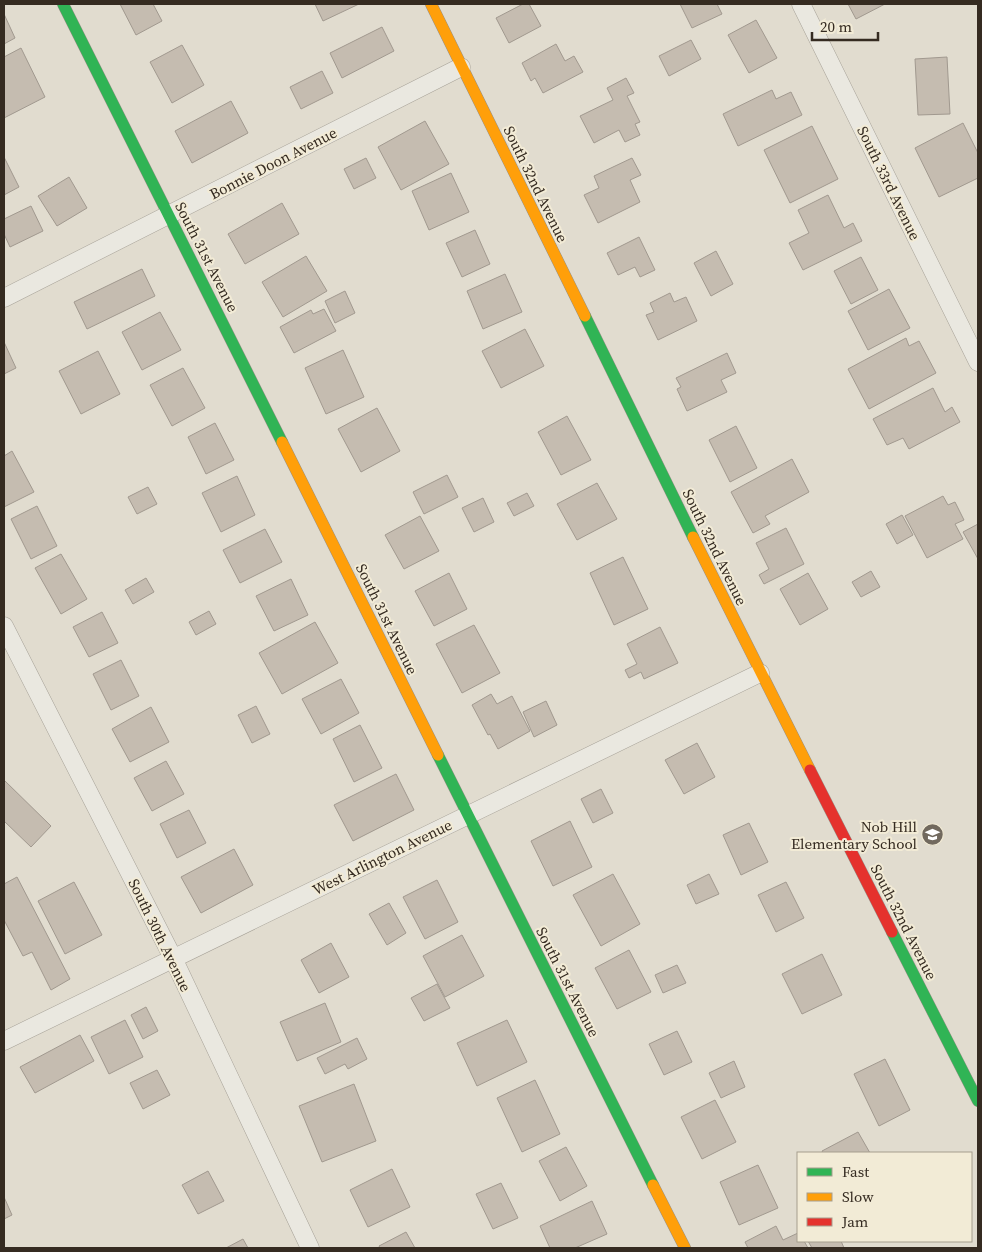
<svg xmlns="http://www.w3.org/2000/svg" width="982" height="1252" font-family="'Source Serif 4',serif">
  <rect width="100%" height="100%" fill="#e1dccf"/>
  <!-- building -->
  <g fill="#c5bcb0" stroke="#a1998f">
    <polygon points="120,4 153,4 162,21 136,35"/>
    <polygon points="315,4 359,4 323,21"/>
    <polygon points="523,4 529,4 541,26 509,43 496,18"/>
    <polygon points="680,4 717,4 722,14 692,28"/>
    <polygon points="848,4 885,4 856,19"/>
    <polygon points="4,14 15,38 4,44"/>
    <polygon points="756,20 777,58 749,73 728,35"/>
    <polygon points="382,27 394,51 342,78 330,53"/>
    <polygon points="691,40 701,59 669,76 659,56"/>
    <polygon points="556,44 565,61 574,56 583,72 543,93 535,78 531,81 522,63"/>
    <polygon points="182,45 204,85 172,103 150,62"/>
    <polygon points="21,48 45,97 4,118 4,57"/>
    <polygon points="947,57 950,114 918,115 915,59"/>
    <polygon points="322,71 333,93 301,109 290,87"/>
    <polygon points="626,78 634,93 627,96 640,122 635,124 640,135 625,142 619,130 594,143 580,116 613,100 607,88"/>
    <polygon points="772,90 776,99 791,92 802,115 738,146 723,114"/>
    <polygon points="231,101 248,133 192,163 175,131"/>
    <polygon points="425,121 449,164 401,190 378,147"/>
    <polygon points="963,123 978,153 978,178 939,197 915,148"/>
    <polygon points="812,126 838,179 790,203 764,150"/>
    <polygon points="4,157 19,187 4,195"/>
    <polygon points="366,158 376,178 354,189 344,169"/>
    <polygon points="632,158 641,175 630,180 640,202 598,223 584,195 599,188 594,176"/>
    <polygon points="451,173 469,212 429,230 412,191"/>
    <polygon points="69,177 87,208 57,226 38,196"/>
    <polygon points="828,195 844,228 853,223 862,241 803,270 789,243 809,233 798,210"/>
    <polygon points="282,203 299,234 245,264 228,234"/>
    <polygon points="31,206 43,231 10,247 4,234 4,219"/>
    <polygon points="475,230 490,264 462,277 446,243"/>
    <polygon points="639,237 655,270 640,277 635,267 618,275 607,253"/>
    <polygon points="716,251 733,284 711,296 694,263"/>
    <polygon points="306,256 327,291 283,317 262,282"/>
    <polygon points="861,257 878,290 851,304 834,271"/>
    <polygon points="142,269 155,296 87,329 74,302"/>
    <polygon points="505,274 522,312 483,329 467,291"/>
    <polygon points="889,289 910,328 868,350 848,311"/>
    <polygon points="345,291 355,313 335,323 325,301"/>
    <polygon points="670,293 674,302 686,297 697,321 658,340 646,315 654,312 650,303"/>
    <polygon points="324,309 336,331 294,353 280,327 311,310 313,314"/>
    <polygon points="160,312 181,350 142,370 122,332"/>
    <polygon points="525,329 544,366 501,388 482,351"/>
    <polygon points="906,338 909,346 919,341 936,373 869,409 848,369"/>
    <polygon points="4,342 16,368 4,374"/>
    <polygon points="343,350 364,397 326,414 305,368"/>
    <polygon points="98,351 120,394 81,414 59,371"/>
    <polygon points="727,353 736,373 721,380 727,392 687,411 677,389 681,387 676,378"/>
    <polygon points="183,368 205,408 172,426 150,385"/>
    <polygon points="933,388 945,412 952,407 960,422 909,449 903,438 887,445 873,419"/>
    <polygon points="377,408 400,451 361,472 338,429"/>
    <polygon points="567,416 591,460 561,475 538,432"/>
    <polygon points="215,423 234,460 206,474 188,437"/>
    <polygon points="736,426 757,468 730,482 709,440"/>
    <polygon points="12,451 34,492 4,507 4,456"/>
    <polygon points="792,459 809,492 765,516 770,524 753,533 731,492"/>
    <polygon points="447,475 458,497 424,514 413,492"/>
    <polygon points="237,476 255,515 221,532 202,493"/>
    <polygon points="597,483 617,519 577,540 557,504"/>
    <polygon points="148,487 157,504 137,514 128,497"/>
    <polygon points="527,493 534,506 514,516 507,503"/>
    <polygon points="943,496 948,505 955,502 964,520 955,524 963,539 927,558 905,516"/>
    <polygon points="483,498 494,522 474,532 462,508"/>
    <polygon points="37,506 57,546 31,559 11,519"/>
    <polygon points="902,515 913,535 897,544 886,524"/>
    <polygon points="420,516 439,551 404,569 385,535"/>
    <polygon points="978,524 978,559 963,532"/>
    <polygon points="786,528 804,564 764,584 759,575 769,569 756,543"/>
    <polygon points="265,529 282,562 240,583 223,550"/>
    <polygon points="61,554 87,599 61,614 35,568"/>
    <polygon points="623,557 648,609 614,625 590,573"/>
    <polygon points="871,571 880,587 861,597 852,582"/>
    <polygon points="449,573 467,609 434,626 415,591"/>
    <polygon points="808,573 828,609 800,625 780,589"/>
    <polygon points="146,578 154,592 133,604 125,590"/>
    <polygon points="291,579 308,615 274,631 256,596"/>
    <polygon points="209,611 216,624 196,635 189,622"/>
    <polygon points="102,612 118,643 89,657 73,627"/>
    <polygon points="315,622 338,663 282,694 259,653"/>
    <polygon points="474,625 500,673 462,693 436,644"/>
    <polygon points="660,627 678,663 644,679 641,672 629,678 625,670 637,664 627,644"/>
    <polygon points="121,660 139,696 111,710 93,674"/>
    <polygon points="341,679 359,713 321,734 302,699"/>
    <polygon points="491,694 497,704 512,696 530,731 498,749 490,734 488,735 472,705"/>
    <polygon points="546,701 557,725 534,737 523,712"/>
    <polygon points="256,706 270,734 252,743 238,715"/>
    <polygon points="151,707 169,742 130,762 112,729"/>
    <polygon points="360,725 382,768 354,782 333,739"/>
    <polygon points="697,743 715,777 684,794 665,760"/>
    <polygon points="166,761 184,794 152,811 134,778"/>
    <polygon points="396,774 414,810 353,841 334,805"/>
    <polygon points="4,780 51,826 31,847 4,821"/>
    <polygon points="601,789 613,813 593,823 581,799"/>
    <polygon points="189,810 206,843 177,858 160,824"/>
    <polygon points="570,821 592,867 553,886 531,841"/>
    <polygon points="749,823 768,862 741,875 723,835"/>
    <polygon points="234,849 253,885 201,913 181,877"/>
    <polygon points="613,874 640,924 601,946 573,895"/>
    <polygon points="709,874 719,894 696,904 687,885"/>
    <polygon points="17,877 70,979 51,990 32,952 23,956 4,920 4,884"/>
    <polygon points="437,880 458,922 425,939 403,897"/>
    <polygon points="74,882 102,935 65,954 38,901"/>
    <polygon points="786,882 804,918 776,932 758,895"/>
    <polygon points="389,903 406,933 387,945 369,914"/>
    <polygon points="462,935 484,976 445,997 423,956"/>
    <polygon points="331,943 349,977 319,993 301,960"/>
    <polygon points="629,950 651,992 617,1009 595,968"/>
    <polygon points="822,954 842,995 802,1014 782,974"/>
    <polygon points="677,965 686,983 663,993 655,975"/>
    <polygon points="437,984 450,1008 424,1021 411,998"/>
    <polygon points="325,1003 341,1042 297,1061 280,1022"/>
    <polygon points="146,1007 158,1031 143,1039 131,1015"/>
    <polygon points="125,1020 143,1057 109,1074 91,1037"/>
    <polygon points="507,1020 527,1062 477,1086 457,1043"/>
    <polygon points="677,1031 692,1062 664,1075 649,1044"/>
    <polygon points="80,1035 94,1061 35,1093 20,1067"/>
    <polygon points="357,1038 367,1059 348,1069 345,1064 325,1074 317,1058"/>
    <polygon points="885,1059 910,1110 879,1126 854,1074"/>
    <polygon points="734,1061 745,1087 721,1098 709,1073"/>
    <polygon points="157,1070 170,1095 143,1109 130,1083"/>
    <polygon points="535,1080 560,1134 522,1152 497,1098"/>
    <polygon points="354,1084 376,1141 322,1162 299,1106"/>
    <polygon points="715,1100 736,1142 702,1159 681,1117"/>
    <polygon points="858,1132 870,1153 823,1153 822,1151"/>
    <polygon points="566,1147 587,1186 560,1201 539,1161"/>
    <polygon points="758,1165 778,1208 739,1225 720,1182"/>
    <polygon points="392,1169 410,1207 368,1227 350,1190"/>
    <polygon points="208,1171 224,1201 198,1214 182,1185"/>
    <polygon points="501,1183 518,1218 493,1229 476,1194"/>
    <polygon points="4,1197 12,1215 4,1219"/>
    <polygon points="592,1201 607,1234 575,1248 550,1248 540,1226"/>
    <polygon points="776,1226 783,1240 798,1233 798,1241 804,1241 808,1248 748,1248 745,1242"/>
    <polygon points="406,1232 415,1248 380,1248 379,1246"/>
    <polygon points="243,1239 248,1248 226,1248"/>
    <polygon points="808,1241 841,1241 844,1248 812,1248"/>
  </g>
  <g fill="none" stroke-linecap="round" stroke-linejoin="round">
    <defs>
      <g id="street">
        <polyline points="801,4 978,362"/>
        <polyline points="4,298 461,67"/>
        <polyline points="4,626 173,958 310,1248"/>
        <polyline points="4,1041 760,673"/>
      </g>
      <g id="fast">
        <polyline points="63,4 282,442"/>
        <polyline points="585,316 693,537"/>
        <polyline points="438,755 653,1185"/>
        <polyline points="892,932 978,1101"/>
      </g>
      <g id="slow">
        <polyline points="431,4 585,316"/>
        <polyline points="282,442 438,755"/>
        <polyline points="693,537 810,770"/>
        <polyline points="653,1185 685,1248"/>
      </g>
      <polyline id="jam" points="810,770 892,932"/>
    </defs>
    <!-- street casing -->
    <use href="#street" stroke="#a7a298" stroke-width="19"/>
    <!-- fast casing -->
    <use href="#fast" stroke="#979188" stroke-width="12"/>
    <!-- slow casing -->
    <use href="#slow" stroke="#979188" stroke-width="12"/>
    <!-- jam casing -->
    <use href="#jam" stroke="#979188" stroke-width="12"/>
    <!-- street -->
    <use href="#street" stroke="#eae8e0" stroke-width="18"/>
    <!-- fast -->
    <use href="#fast" stroke="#30b455" stroke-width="11"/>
    <!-- slow -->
    <use href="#slow" stroke="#ff9f0a" stroke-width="11"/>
    <!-- jam -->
    <use href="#jam" stroke="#e5322d" stroke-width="11"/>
  </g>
  <!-- icons -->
  <defs>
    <symbol id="school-disc" viewBox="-11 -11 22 22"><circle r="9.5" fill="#71695e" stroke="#f2ebd6"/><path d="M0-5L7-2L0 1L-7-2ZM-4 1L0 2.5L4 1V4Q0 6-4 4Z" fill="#fff"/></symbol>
  </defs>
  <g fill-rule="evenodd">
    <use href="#school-disc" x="920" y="822" width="25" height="25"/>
  </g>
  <g text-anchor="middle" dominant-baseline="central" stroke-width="4" stroke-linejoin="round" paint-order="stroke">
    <!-- street labels -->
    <g font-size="15" fill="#352b21" stroke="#f2ebd6">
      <text transform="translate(273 163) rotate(-27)">Bonnie Doon Avenue</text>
      <text transform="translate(889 183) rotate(64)">South 33rd Avenue</text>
      <text transform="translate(536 184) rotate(64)">South 32nd Avenue</text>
      <text transform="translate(207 257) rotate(63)">South 31st Avenue</text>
      <text transform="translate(715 547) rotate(64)">South 32nd Avenue</text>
      <text transform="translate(387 619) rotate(64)">South 31st Avenue</text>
      <text transform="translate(382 857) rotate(-26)">West Arlington Avenue</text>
      <text transform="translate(904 922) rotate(63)">South 32nd Avenue</text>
      <text transform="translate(160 935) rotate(64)">South 30th Avenue</text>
      <text transform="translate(568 982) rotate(63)">South 31st Avenue</text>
    </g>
    <!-- poi labels -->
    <g font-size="15" fill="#352b21" stroke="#f2ebd6" text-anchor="end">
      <text x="917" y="826">Nob Hill<tspan x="917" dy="17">Elementary School</tspan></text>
    </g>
  </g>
  <!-- border -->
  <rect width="982" height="1252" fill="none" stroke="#352b21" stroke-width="10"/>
  <!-- legend -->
  <rect x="797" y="1152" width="175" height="90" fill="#f2ebd6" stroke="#a69e8e"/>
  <rect x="807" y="1168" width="25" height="8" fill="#30b455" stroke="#a69e8e"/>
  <text x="842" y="1177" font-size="15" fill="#352b21">Fast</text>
  <rect x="807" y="1193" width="25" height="8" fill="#ff9f0a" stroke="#a69e8e"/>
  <text x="842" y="1202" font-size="15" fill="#352b21">Slow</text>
  <rect x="807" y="1218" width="25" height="8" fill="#e5322d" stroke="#a69e8e"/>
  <text x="842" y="1227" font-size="15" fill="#352b21">Jam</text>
  <!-- scale -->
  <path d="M812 32v8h66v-8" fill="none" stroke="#352b21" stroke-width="2.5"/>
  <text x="820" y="32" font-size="15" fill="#352b21" stroke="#f2ebd6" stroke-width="4" paint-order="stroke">20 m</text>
</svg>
